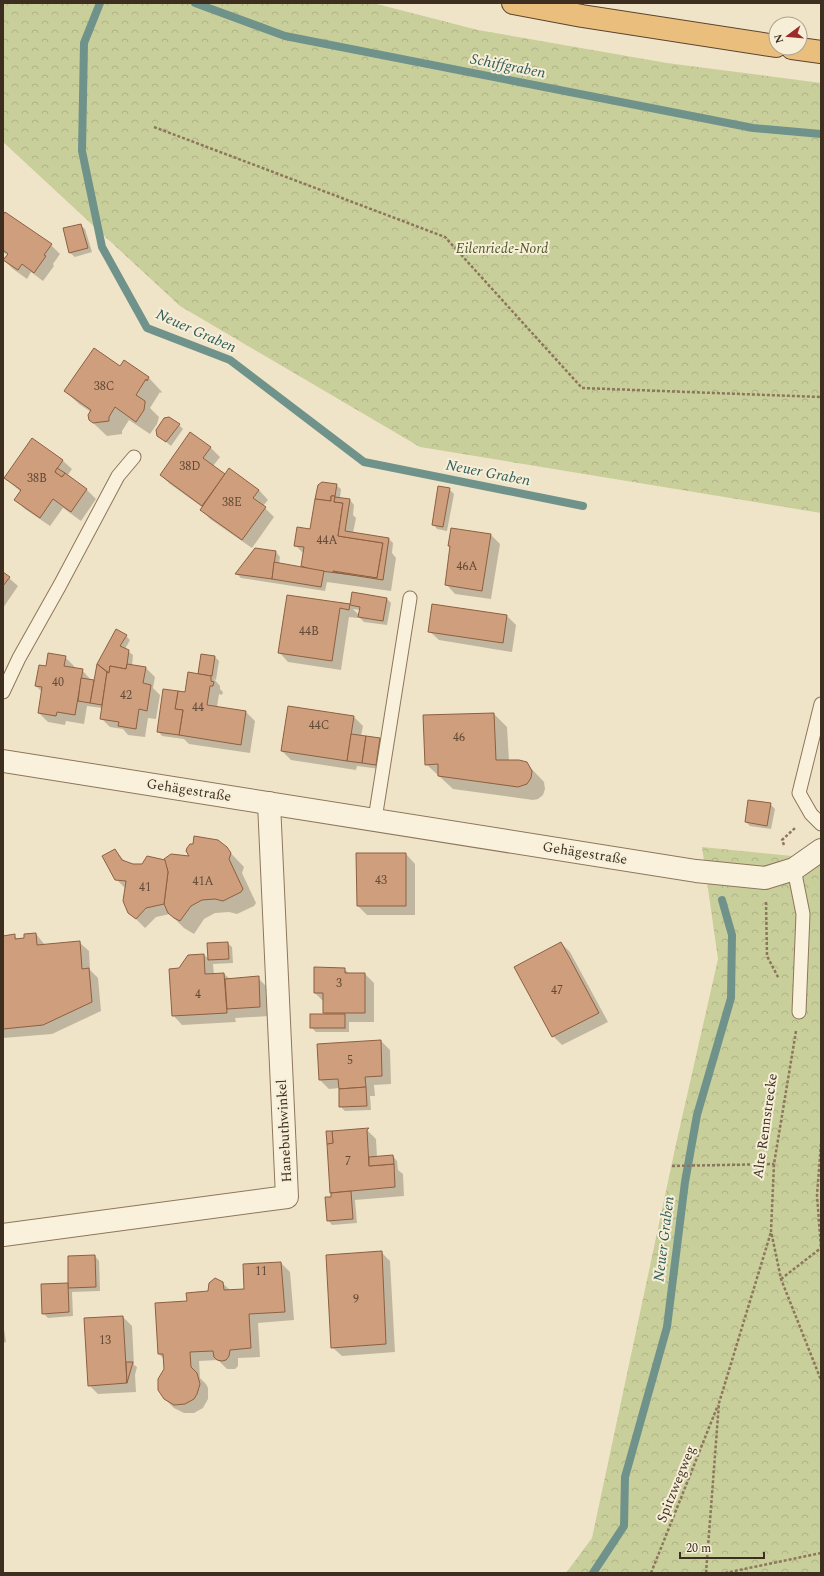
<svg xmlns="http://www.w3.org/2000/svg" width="824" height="1576" font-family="Spectral,serif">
  <defs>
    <pattern id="forest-crowns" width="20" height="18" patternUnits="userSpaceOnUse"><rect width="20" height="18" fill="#c9cf9b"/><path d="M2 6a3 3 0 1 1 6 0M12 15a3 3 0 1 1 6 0" fill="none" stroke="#aeb285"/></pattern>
  </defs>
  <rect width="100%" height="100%" fill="#f0e4c8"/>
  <!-- forest -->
  <g fill="url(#forest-crowns)">
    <polygon points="3,3 373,3 478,30 667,63 821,83 821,513 420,447 180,306 3,142"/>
    <polygon points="702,847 803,857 821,864 821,1573 566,1573 592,1538 676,1144 718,959"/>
  </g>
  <!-- shadow -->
  <g fill="#0003" fill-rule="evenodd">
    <polygon points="3,217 51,245 60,254 53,264 54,266 43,281 31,272 27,279 13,269 4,260 8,255 3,252"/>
    <polygon points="80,225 85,229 92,252 75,257 70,253"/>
    <polygon points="124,361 149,378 162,392 161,393 160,392 150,408 159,417 157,424 150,434 129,420 122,431 122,434 107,436 90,420 91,412 79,404 65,391 120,367"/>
    <polygon points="179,425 183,429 171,446 158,435"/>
    <polygon points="191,434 211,448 220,457 213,466 225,475 230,470 259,490 268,500 263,506 274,517 252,548 210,519 201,509 202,507 170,484 161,475"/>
    <polygon points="62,460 72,469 67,476 87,490 96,499 81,521 63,508 50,526 25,509 15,500 21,492 5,478"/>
    <polygon points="336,485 341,489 340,498 350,500 354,505 353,515 356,518 353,533 389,539 393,543 392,553 396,558 391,591 327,582 325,591 241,578 237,574 276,552 280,557 279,564 305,569 302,566 304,554 295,545 311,531"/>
    <polygon points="449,489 454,494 447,531 437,529 433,524"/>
    <polygon points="491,535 500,544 491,599 455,594 446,584 451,548 449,546"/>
    <polygon points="3,573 18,586 3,608"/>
    <path d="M353 593 387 599 391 603 387 625 364 622 358 616V618L349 617 341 670 288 662 279 652 288 596 351 606ZM353 609 360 610 359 615Z"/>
    <polygon points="507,616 516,625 512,652 439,640 429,631"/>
    <polygon points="117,631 126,636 130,640 125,649 133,655 132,666 146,668 155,677 153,688 160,695 156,719 148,718 145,737 128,735 123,729 110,727 101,718 102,708 87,706 84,724 66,721 65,725 48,722 39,713 42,692 36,686 46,667 65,657 74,666 74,669 82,670 91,680 95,681 97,667"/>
    <polygon points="202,655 215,657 219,661 216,680 214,679 220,686 220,689 223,692 222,695 219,694 217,707 246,712 255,721 250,753 189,744 184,739 162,736 158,731 201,675"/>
    <polygon points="494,714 507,727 509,761 526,763 544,782 545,789 543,795 538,799 533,800 453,789 426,764"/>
    <polygon points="354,717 363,726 361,736 380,739 384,744 380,769 357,766 356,770 291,760 282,751"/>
    <polygon points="770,804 775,809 771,829 750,826 746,822"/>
    <polygon points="221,843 244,867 242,873 256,903 254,906 237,914 229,912 215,913 204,919 194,934 184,928 170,914 156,917 145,928 129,912 126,889 116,879 115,850 126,863 133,865 142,865 189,857 188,848"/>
    <polygon points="406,854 415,864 415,915 367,915 358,906"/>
    <polygon points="36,934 45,945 79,942 89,951 90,970 98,978 101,1011 52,1034 3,1038 3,949 15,936 18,940"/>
    <polygon points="227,943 232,947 233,963 213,964 214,975 224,974 230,979 258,978 267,987 269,1016 235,1018 236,1022 182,1025 173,1015 180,969 204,955 209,959"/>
    <polygon points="561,943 570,952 608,1022 562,1045 553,1036"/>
    <polygon points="344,969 350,974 365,974 374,983 374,1022 349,1022 349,1032 316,1032 311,1027 326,1015 324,1013 324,1002 315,993"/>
    <polygon points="381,1041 390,1050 391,1084 374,1085 375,1096 370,1096 371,1110 345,1111 340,1106 340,1088 329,1089 320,1080"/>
    <polygon points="367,1130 376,1139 377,1157 393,1156 397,1161 398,1170 403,1174 404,1196 355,1200 357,1223 332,1225 328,1220 332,1198 331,1192"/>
    <polygon points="381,1252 390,1261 395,1352 342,1356 332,1347"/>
    <polygon points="95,1256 99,1261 100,1291 72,1292 73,1316 48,1318 43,1313"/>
    <polygon points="281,1263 290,1272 294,1320 258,1323 260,1357 238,1358 238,1366 235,1369 227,1369 218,1360 199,1361 200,1378 206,1384 208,1388 208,1399 203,1408 194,1413 184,1413 174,1408 165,1399 164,1359 159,1354 188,1302 209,1292 213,1280 219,1280 231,1291 245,1290 244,1265"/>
    <polygon points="123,1317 132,1326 134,1365 137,1367 135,1375 136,1392 98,1394 89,1385"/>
    <polygon points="3,1323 6,1342 3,1343"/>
  </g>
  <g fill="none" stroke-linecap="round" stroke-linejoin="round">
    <!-- stream -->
    <g stroke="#6f938a" stroke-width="8">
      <polyline points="100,3 84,43 82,151 102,247 147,328 230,360 364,462 583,506"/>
      <polyline points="195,3 285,36 753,128 821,134"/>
      <polyline points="593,1573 624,1526 625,1477 667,1327 685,1182 697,1115 731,998 732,935 722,900"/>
    </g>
  </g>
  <!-- building -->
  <g fill="#cf9f7d" stroke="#8d5f41">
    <polygon points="5,212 52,244 44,255 46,256 34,273 22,264 18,270 3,260 8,254 3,250 3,215"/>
    <polygon points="81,224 88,248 69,253 63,228"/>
    <polygon points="94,348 120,366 124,360 149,377 147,381 146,379 136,395 145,401 145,403 144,410 136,422 115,407 109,417 109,421 93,423 89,420 88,415 91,410 64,391"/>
    <polygon points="169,417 180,424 166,442 157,436 156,430 164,418"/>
    <polygon points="190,432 211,447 203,458 225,474 202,506 160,475"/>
    <polygon points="32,438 63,460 55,472 62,477 65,473 87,489 71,512 53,499 40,518 14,500 21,490 4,478"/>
    <polygon points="57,468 65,473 62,477 55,472"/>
    <polygon points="229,468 259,490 253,498 266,507 242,540 200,510"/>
    <polygon points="322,482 337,484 335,496 331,496 331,501 315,499 318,485"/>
    <polygon points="438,486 450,488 443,527 432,525"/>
    <polygon points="331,496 335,496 334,502 343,503 338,536 383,543 377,578 313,570 301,566 304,547 294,546 297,527 310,529 315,499 331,501"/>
    <polygon points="335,497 350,499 345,531 389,538 383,580 333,572 333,571 377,578 383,543 338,536 343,503 334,502"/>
    <polygon points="451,528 491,534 482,591 445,585 450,546 448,546"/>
    <polygon points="255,548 276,551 272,579 235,574"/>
    <polygon points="274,562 324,571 321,587 272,579"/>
    <polygon points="3,572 10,577 3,586"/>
    <polygon points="352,592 387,598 383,621 358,617 360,607 350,605"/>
    <polygon points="287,595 350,604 349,610 340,608 332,661 278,653"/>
    <polygon points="432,604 507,615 503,643 428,632"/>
    <polygon points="116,629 127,635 120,646 129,650 127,664 126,669 110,666 109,673 97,664"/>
    <polygon points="48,653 66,656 64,666 83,669 75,715 57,712 56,716 38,713 42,687 35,686 39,665 46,666"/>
    <polygon points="201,654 215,656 212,676 198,674"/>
    <polygon points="97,664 107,672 102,705 90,703"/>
    <polygon points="127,664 146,667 143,683 151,685 147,711 139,709 136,729 118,726 119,722 100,719 107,672 109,673 110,666 126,669"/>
    <polygon points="188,672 211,676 211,681 214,682 213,686 210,686 207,705 246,711 241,745 179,735 183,710 175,709 178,691 185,692"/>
    <polygon points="81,678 94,680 90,703 78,701"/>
    <polygon points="163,689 178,691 175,709 183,710 179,735 157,732"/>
    <polygon points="288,706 354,716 347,761 281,751"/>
    <polygon points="494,713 496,760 519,760 527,762 532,771 531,778 527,784 518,787 438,776 438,764 425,765 423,715"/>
    <polygon points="351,734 366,736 362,763 347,761"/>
    <polygon points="366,736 380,738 376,765 362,763"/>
    <polygon points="748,800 771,803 767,826 745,822"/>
    <polygon points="194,836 218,840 227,847 231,853 229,859 243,889 241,892 223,901 215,899 202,900 191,906 180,921 174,918 168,913 164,904 168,872 164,859 171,854 189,856 186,851 187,848 190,844 193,844"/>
    <polygon points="115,849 122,860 133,864 142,864 147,856 165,860 168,872 164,904 146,908 136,919 128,913 123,901 126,881 115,880 102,856"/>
    <polygon points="356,853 406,853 406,906 357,906"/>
    <polygon points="36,933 37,945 80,941 82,969 89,968 92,1002 43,1025 3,1029 3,936 15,934 15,939 24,938 24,934"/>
    <polygon points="228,942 229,959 208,960 207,943"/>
    <polygon points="561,942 599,1013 552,1037 514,967"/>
    <polygon points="204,954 205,974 224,973 227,1013 172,1016 169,969 179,968 188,955"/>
    <polygon points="314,967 345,968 345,973 365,973 365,1013 323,1013 323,993 314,993"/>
    <polygon points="259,976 260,1007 227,1009 225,979"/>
    <rect x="310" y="1014" width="35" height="14"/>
    <polygon points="381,1040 382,1076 365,1077 366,1087 339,1089 338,1079 319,1080 317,1044"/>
    <polygon points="366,1087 367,1106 339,1107 339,1089"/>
    <polygon points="369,1128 367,1130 369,1166 394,1164 395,1187 330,1193 327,1144 333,1143 332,1131"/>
    <polygon points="326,1131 332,1131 333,1143 327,1144"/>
    <polygon points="393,1155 394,1164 369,1166 369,1157"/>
    <polygon points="351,1191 353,1219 327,1221 325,1197 331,1197 331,1193"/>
    <polygon points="382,1251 386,1344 331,1348 326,1255"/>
    <polygon points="95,1255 96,1287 68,1288 68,1256"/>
    <polygon points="281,1262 285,1312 249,1314 251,1348 230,1350 229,1356 226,1360 222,1361 217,1360 214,1357 213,1351 190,1352 191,1367 197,1373 200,1384 197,1394 194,1399 185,1404 174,1405 164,1399 158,1390 158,1379 164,1369 163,1354 158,1354 155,1303 187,1301 186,1293 208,1291 209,1283 215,1278 223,1282 224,1290 244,1289 243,1264"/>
    <polygon points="68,1283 69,1312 42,1314 41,1284"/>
    <polygon points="123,1316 127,1383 88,1386 84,1318"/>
    <polygon points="126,1362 133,1362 127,1383"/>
  </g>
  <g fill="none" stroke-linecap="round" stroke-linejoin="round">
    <defs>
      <g id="service">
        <polyline points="3,692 19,658 60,585 118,476 134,457"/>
        <polyline points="821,704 799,793 811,814 821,824"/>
        <polyline points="375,819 410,598"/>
        <polyline points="794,869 803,914 799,1012"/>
      </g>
      <polyline id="minor" points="3,1235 287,1197 269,803"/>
      <polyline id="tertiary" points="3,761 696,871 765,878 794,869 821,850"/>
      <g id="trunk">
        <polyline points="513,3 582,16 776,46"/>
        <polyline points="792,48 821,52"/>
      </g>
    </defs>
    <!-- service casing -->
    <use href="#service" stroke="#8d765c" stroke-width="15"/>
    <!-- minor casing -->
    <use href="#minor" stroke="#8d765c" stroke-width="24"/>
    <!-- tertiary casing -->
    <use href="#tertiary" stroke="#8d765c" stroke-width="24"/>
    <!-- trunk casing -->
    <use href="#trunk" stroke="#5b4430" stroke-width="24"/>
    <!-- path -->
    <g stroke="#8d765c" stroke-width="2.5" stroke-dasharray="3 2" stroke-linecap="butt">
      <polyline points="154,127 445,237 582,388 821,397"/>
      <polyline points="784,845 782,840 795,828"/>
      <polyline points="766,902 767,956 779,979"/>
      <polyline points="796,1031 774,1164 771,1231 781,1279 821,1380"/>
      <polyline points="821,1144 817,1195 821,1249"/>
      <polyline points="672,1166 774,1164"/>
      <polyline points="781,1279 821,1248"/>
      <polyline points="651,1573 718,1405"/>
      <polyline points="706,1573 719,1403 771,1232"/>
      <polyline points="725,1573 821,1553"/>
    </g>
    <!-- service -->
    <use href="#service" stroke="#faf1dc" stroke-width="13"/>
    <!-- minor -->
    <use href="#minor" stroke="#faf1dc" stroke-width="22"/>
    <!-- tertiary -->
    <use href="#tertiary" stroke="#faf1dc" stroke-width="22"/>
    <!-- trunk -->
    <use href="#trunk" stroke="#eabe7c" stroke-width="22"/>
  </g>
  <g text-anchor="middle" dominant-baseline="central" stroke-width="4" stroke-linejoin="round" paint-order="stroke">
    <!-- number labels -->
    <g font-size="12" fill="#624a37">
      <text x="104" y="386">38C</text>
      <text x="190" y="466">38D</text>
      <text x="37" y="478">38B</text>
      <text x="232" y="502">38E</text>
      <text x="327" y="540">44A</text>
      <text x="467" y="566">46A</text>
      <text x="309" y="631">44B</text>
      <text x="58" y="682">40</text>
      <text x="126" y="695">42</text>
      <text x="198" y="707">44</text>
      <text x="319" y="725">44C</text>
      <text x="459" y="737">46</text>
      <text x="381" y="880">43</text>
      <text x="203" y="881">41A</text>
      <text x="145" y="887">41</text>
      <text x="339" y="983">3</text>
      <text x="557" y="990">47</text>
      <text x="198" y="994">4</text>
      <text x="350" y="1060">5</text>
      <text x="348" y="1161">7</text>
      <text x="261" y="1271">11</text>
      <text x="356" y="1299">9</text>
      <text x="105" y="1340">13</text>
    </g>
    <!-- park labels -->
    <g font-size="14" font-style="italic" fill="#4d5a26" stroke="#f7eed8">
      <text x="502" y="248">Eilenriede-Nord</text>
    </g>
    <!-- street labels -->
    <g font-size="14" fill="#3d2e20" stroke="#f7eed8">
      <text transform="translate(189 790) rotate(9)">Gehägestraße</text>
      <text transform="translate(585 853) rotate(9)">Gehägestraße</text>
      <text transform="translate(765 1126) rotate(-82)">Alte Rennstrecke</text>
      <text transform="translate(284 1131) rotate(-93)">Hanebuthwinkel</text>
      <text transform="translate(676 1484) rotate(-68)">Spitzwegweg</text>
    </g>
    <!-- water labels -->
    <g font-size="15" font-style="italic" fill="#2f5d5a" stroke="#f7eed8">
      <text transform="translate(508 66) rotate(11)">Schiffgraben</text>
      <text transform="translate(196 331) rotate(24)">Neuer Graben</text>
      <text transform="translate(488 473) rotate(11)">Neuer Graben</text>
      <text transform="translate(664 1239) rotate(-83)">Neuer Graben</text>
    </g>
  </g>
  <!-- border -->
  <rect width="824" height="1576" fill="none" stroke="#3d2e20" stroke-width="8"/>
  <!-- north arrow -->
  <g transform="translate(788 36) rotate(254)"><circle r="19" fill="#f7eed8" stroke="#ada18e"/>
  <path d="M0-3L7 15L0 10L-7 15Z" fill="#9e2a2b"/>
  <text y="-6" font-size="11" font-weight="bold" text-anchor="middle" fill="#3d2e20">N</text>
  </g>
  <!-- scale -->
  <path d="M680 1552v6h84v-6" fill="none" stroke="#3d2e20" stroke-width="2"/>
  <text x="686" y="1552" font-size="12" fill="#3d2e20" stroke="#f7eed8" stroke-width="3" paint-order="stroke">20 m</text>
</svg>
